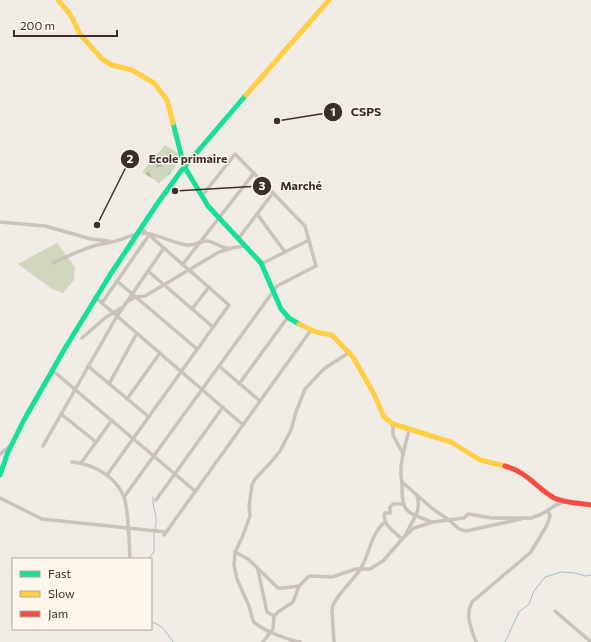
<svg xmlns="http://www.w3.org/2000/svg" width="591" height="642" font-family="Commissioner,sans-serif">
  <defs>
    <pattern id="forest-firs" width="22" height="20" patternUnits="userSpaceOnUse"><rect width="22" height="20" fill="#d0d7bd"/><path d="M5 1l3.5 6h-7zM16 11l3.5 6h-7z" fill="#b4b9a2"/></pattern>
  </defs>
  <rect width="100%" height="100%" fill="#f0ebe4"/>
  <!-- forest -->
  <path fill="url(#forest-firs)" d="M165 145 181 155C177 167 169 176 159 183L142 172Z"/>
  <!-- garden -->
  <polygon fill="#d0d7bd" points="57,243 75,267 74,280 63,293 52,289 18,264"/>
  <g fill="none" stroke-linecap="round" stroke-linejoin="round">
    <!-- stream -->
    <g stroke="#9ec1c4" stroke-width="1">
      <path d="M153 497C152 510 159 515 155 529"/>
      <polyline points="148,559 154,552 154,532"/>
      <path d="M151 622C163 625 166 632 173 642"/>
      <polyline points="505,642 519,612 529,604 534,591 545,577 561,572 575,573 585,576 591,575"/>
    </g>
    <!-- street -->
    <g stroke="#cac3bc" stroke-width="3.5">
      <polyline points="257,214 285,252"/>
      <polyline points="0,222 45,226 91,239 109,241"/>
      <polyline points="238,239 273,193"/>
      <path d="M53 263C68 256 84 248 101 244 107 243 114 242 119 240 127 238 135 233 143 233 158 234 172 243 187 245 196 246 201 240 208 241 215 242 220 248 228 248"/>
      <polyline points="183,264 254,173"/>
      <polyline points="261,264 309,240"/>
      <polyline points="148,271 213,327"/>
      <polyline points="117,281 197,349"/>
      <polyline points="95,297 243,425"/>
      <polyline points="128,301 136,297 145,296 219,252 232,248 244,246"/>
      <polyline points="102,303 149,235"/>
      <polyline points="192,309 209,287"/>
      <polyline points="82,338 105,318 121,308"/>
      <polyline points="88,366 149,417"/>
      <polyline points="219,366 260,401"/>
      <polyline points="52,370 195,491"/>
      <polyline points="109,384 137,333"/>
      <polyline points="239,384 288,317"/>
      <polyline points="127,399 160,353"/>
      <polyline points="61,414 96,442"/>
      <polyline points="393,424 393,435 403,454 401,466 401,476 402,482 433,509 449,520 459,529 466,531 521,519"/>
      <polyline points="43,446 117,316 164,248"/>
      <polyline points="0,454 9,447"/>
      <polyline points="403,454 409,430"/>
      <path d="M72 462C93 464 116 476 124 497 129 512 129 542 130 559"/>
      <polyline points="81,463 112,420"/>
      <polyline points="107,475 229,305 141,228"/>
      <path d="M402 482C402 513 404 511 432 522"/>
      <polyline points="124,497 277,286 316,266 305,226 235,154 202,196"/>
      <polyline points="0,498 42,519 166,532"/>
      <polyline points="156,500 223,407"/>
      <path d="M406 534C412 521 422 511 417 496"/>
      <polyline points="164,535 311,330"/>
      <path d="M402 539C395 532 381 524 385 513H390V507L393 504H402"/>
      <polyline points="235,552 248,559 278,588 284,588 299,586"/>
      <polyline points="258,570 267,612 274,616"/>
      <polyline points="555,611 591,642"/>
      <polyline points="263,642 273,629 274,616 278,612 293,602 299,586 308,577 310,576 332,577 356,569 370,569 383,561 404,537 414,528 433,522 464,518 468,514 492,518 531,518 542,514 556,505 564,502"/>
      <path d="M300 642C288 640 261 630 253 621L249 606 237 579 234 565 235 552 242 538 250 516 249 506 252 485 255 479 272 461 280 451 291 430 296 412 305 389 318 375 325 368 350 352"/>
      <path d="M334 642 332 611 333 605C340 591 353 581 361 568 370 553 371 533 385 522"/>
      <path d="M476 642C471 629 465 615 472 602L531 552 547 525 550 516 548 510"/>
    </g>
    <!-- fast -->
    <g stroke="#16e098" stroke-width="5">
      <polyline points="173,123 184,166 208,206 261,263 281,309 289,318 299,324"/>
      <polyline points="0,475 8,452 24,420 64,350 110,275 157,204 181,171 246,95"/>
    </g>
    <!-- slow -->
    <g stroke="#ffcf43" stroke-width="5">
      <polyline points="58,0 70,14 80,34 102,59 112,65 132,70 154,83 167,100 173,123"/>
      <polyline points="246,95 329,0"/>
      <polyline points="299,324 316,332 332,335 353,357 374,394 384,417 393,424 451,442 480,460 505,466"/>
    </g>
    <!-- jam -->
    <path stroke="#f24e42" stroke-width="5" d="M505 466C529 473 535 487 554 498 565 503 579 503 591 505"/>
  </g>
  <!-- callouts -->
  <path fill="none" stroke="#3c3129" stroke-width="1.5" d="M277 121L333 112M97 225L130 159M175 191L262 186"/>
  <g fill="#3c3129" stroke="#fcf6ec" stroke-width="1.5">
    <circle cx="277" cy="121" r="4"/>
    <circle cx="97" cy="225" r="4"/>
    <circle cx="175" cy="191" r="4"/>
    <circle cx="333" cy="112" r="10"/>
    <circle cx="130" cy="159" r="10"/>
    <circle cx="262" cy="186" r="10"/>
  </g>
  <g font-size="12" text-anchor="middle" font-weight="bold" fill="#fff">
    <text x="333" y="116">1</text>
    <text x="130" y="163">2</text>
    <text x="262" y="190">3</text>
  </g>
  <g font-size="12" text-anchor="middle" font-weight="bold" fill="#3c3129" stroke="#fcf6ec" stroke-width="3" stroke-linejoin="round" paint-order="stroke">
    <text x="366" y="116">CSPS</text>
    <text x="188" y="163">Ecole primaire</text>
    <text x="301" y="190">Marché</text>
  </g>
  <!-- legend -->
  <rect x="12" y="558" width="140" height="72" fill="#fcf6ec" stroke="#afa79e"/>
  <rect x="20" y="571" width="20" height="6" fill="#16e098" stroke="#afa79e"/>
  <text x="48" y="578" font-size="12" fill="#3c3129">Fast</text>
  <rect x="20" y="591" width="20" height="6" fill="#ffcf43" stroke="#afa79e"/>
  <text x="48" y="598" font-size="12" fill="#3c3129">Slow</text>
  <rect x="20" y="611" width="20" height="6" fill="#f24e42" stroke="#afa79e"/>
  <text x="48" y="618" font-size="12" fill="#3c3129">Jam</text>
  <!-- scale -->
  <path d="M14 30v6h103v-6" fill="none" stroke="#3c3129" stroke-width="2"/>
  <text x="20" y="30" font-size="12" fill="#3c3129" stroke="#fcf6ec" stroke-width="3" paint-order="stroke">200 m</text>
</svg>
